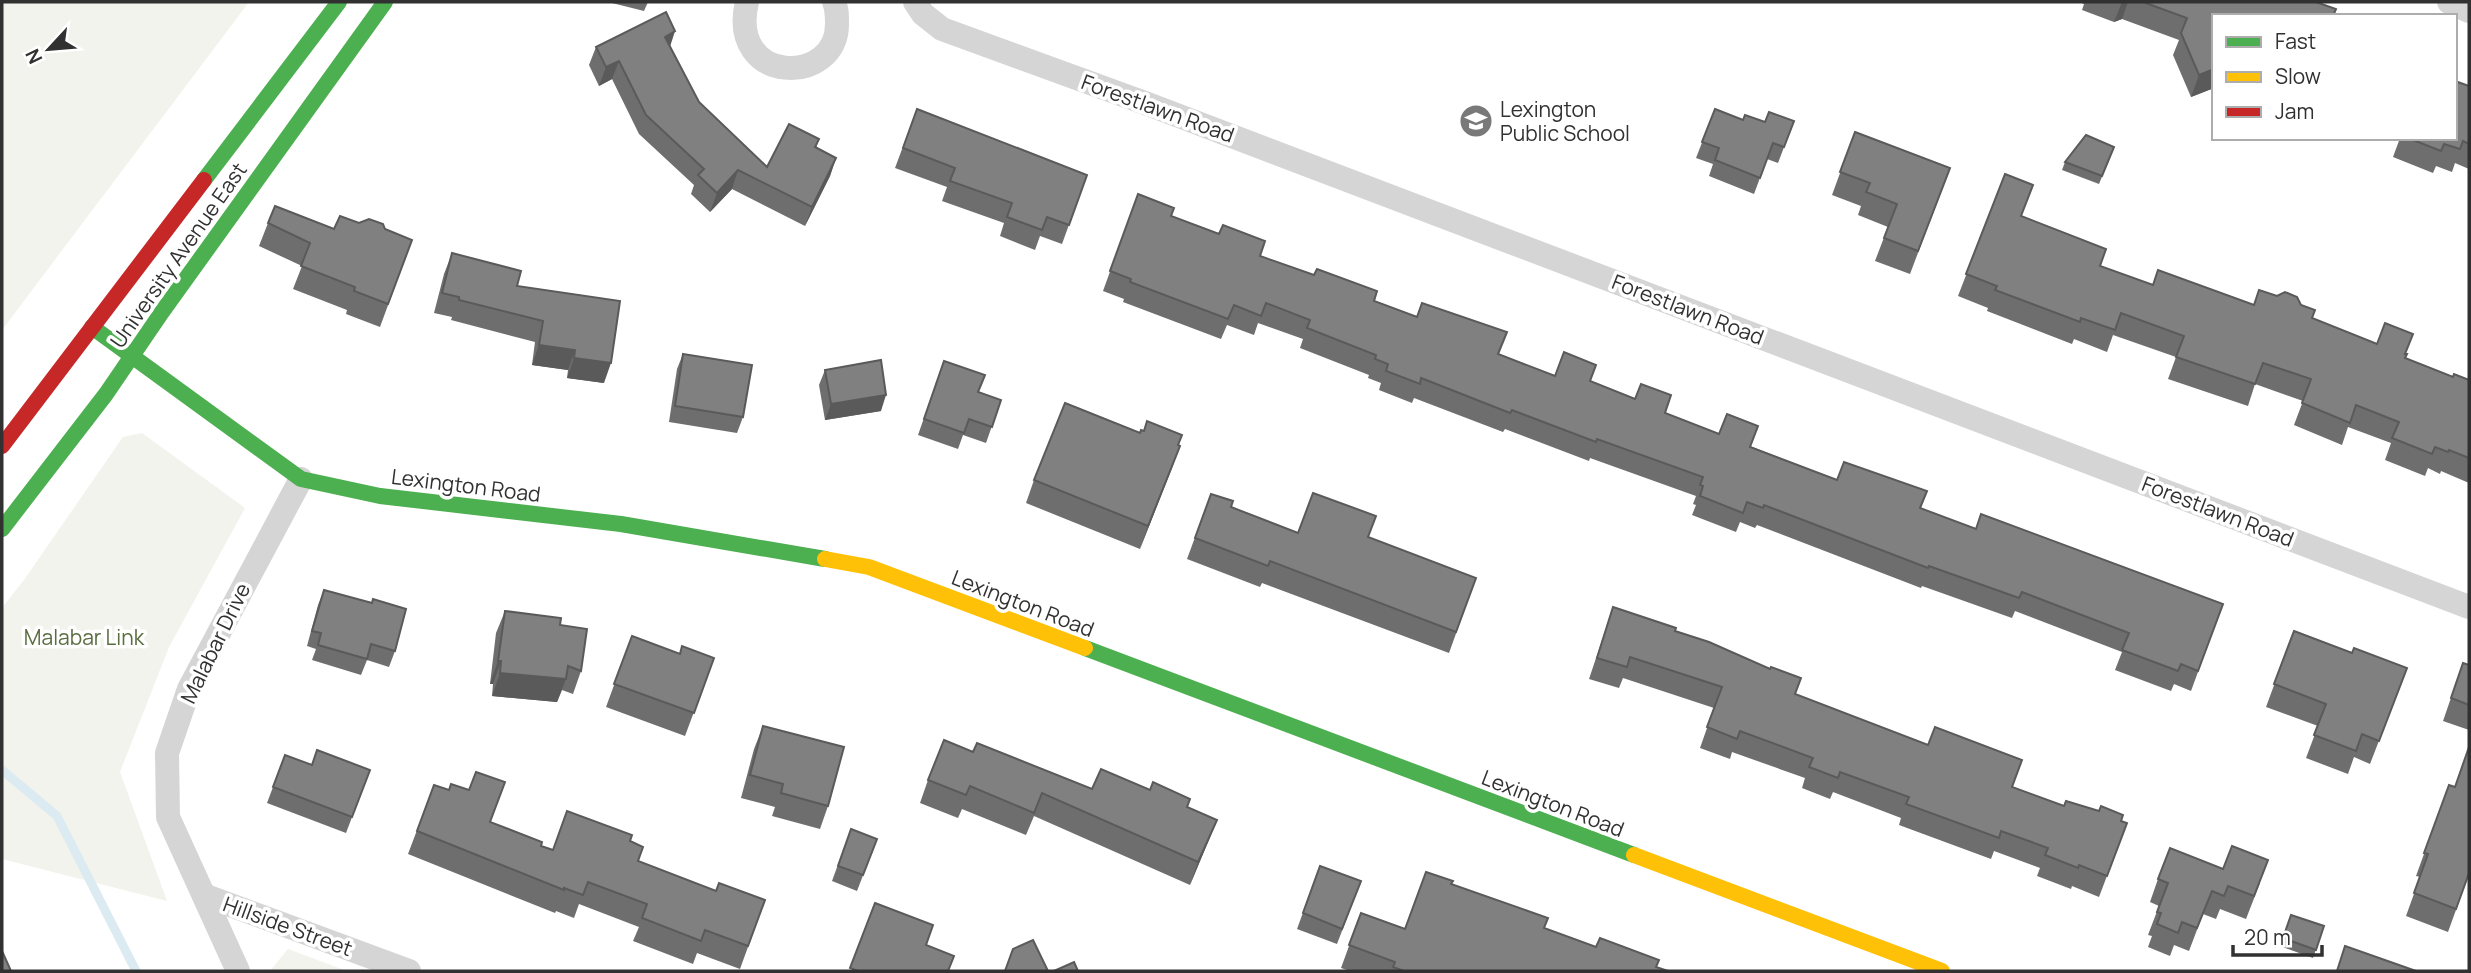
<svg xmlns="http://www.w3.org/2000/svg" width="2471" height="973" font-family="Manrope,sans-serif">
  <rect width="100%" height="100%" fill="#fff"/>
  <!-- green -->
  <g fill="#f1f3ec">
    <polygon points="2,2 249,2 2,330"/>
    <polygon points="142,433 245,508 169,647 120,772 167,901 2,859 2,608 24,580 123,437"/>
    <polygon points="288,949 347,971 270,971"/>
  </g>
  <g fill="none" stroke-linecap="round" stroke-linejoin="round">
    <!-- stream -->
    <polyline stroke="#dcebf2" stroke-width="9" points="2,770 57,816 136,971"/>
    <!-- street -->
    <g stroke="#d5d5d5" stroke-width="24">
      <path d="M747 2C727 85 838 87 837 23 837 15 837 9 834 2"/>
      <polyline points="915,2 923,14 942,29 1145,103 2469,607"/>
      <polyline points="2449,2 2469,11"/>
      <polyline points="206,896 409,971"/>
      <polyline points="238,971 168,817 167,753 189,689 301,479"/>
    </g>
    <!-- fast -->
    <g stroke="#4caf50" stroke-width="16">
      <polyline points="204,180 339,2"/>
      <polyline points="92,327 301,479 380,496 621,524 825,559"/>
      <polyline points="2,529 106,394 162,312 385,2"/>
      <polyline points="1085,648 1634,855"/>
    </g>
    <!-- slow -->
    <g stroke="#ffc107" stroke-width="16">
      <polyline points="825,559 869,567 1085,648"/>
      <polyline points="1634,855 1942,971"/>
    </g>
    <!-- jam -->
    <polyline stroke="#c62828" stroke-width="16" points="2,446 204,180"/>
  </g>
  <!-- wall -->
  <g fill="#6e6e6e">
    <polygon points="608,2 648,2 644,11"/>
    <polygon points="2079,2 2316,2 2214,16 2214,88 2191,97 2173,55 2179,40 2122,19 2114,22 2082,10 2084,4"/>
    <polygon points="670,46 699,102 767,167 819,139 816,148 836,158 830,176 805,226 732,189 710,212 691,194 694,185 639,134 612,79 599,86 589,65 596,47"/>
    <polygon points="2469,86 2469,169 2455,163 2452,172 2436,166 2433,173 2393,157 2400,138 2455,138"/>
    <polygon points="917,109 1087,175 1062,244 1040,236 1035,250 1000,236 1004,223 942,201 947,187 895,168"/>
    <polygon points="1715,109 1743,120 1765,122 1794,121 1778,163 1767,159 1754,194 1709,176 1713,164 1696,158"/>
    <polygon points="1855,132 1950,168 1910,274 1875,261 1888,227 1858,215 1861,206 1832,195"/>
    <polygon points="2111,155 2099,184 2062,170 2065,162"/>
    <polygon points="2005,174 2022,216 2100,266 2153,285 2254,305 2301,305 2312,318 2377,344 2413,334 2405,354 2405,358 2453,377 2469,380 2469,483 2441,471 2440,474 2428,468 2425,476 2385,460 2391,443 2348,427 2342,445 2294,425 2303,401 2255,384 2248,406 2168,379 2176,357 2113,335 2107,352 2074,339 2072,344 1987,311 1988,308 1958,296"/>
    <polygon points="1138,194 1171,216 1260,256 1374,301 1498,354 1555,376 1590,381 1665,413 1837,480 1920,508 1976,529 2223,604 2191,691 2174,684 2171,691 2115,670 2122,652 2015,611 2012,618 1922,586 1921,588 1757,525 1755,528 1740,522 1736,532 1692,515 1696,505 1693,504 1696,496 1590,458 1589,461 1505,429 1503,432 1414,398 1412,403 1379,390 1381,383 1368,378 1369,375 1300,348 1303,339 1258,323 1254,335 1227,325 1221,339 1123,302 1124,299 1103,291"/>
    <polygon points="268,223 334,229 359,223 385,229 412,240 380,327 346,314 347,310 293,289 302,266 259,246"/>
    <polygon points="452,253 517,286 604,383 567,378 568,370 532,365 535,342 451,320 452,317 434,313 444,274"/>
    <polygon points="683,354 743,417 737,433 669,422 677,369"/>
    <polygon points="944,361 978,392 1001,400 986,443 963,435 958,449 918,435"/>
    <polygon points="825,370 881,411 825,420 819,385"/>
    <polygon points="1140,433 1180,446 1140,549 1026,503 1034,480"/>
    <polygon points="1211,494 1231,507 1298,533 1368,537 1476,578 1449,653 1262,583 1260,587 1187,559"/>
    <polygon points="324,590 395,651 389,667 367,660 361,675 312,660 316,649 307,646 318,605"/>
    <polygon points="1613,607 1675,631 1795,694 2012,787 2064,806 2127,823 2099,897 2072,886 2071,889 2037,876 2040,868 1994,851 1991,859 1899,825 1901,818 1833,792 1830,799 1802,788 1805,778 1732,752 1730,759 1700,748 1714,708 1623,678 1619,688 1589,679"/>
    <polygon points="505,611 560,625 581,671 573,694 562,690 557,702 492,696 493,684 490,684 496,633"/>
    <polygon points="2294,631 2352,653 2407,668 2370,764 2354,757 2348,774 2306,758 2318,726 2266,707"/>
    <polygon points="632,636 680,654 714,658 685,736 606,707"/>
    <polygon points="2463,663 2469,665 2469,730 2443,721"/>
    <polygon points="763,726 828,806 820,829 772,816 775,807 741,798 754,749"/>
    <polygon points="973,752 1092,789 1187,807 1217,820 1208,842 1190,885 1034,816 1026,835 962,809 958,818 920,803 928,780"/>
    <polygon points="285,755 312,765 370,770 346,833 267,803"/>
    <polygon points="434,785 490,822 541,846 553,850 630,841 638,861 716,891 765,900 740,969 697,953 693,964 633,941 639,927 579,904 574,918 556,911 555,913 408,854"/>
    <polygon points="2449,785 2469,874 2448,932 2406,916 2420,877 2416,876"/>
    <polygon points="851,829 877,839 857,891 832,881"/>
    <polygon points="1320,866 1361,881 1337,944 1297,929"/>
    <polygon points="2158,879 2260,883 2246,919 2220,909 2216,919 2203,914 2189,951 2174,945 2170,956 2148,947 2152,936 2148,935 2159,906 2150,902"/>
    <polygon points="1452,884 1544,928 1596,947 1668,971 1350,971 1341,968 1361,913 1405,929"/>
    <polygon points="2291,915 2324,926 2313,958 2280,946"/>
  </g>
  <!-- shaded-wall -->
  <g fill="#5a5a5a">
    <polygon points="2122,2 2128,2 2122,19 2114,22"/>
    <polygon points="675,31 669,50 665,37"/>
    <polygon points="619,61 612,79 599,86 606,67"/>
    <polygon points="2214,69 2214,88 2191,97 2199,75"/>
    <polygon points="836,158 830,176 805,226 812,207"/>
    <polygon points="738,170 732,189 710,212 717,193"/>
    <polygon points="539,345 575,350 568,370 532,365"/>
    <polygon points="574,358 611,363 604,383 567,378"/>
    <polygon points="886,395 881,411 825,420 831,404"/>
    <polygon points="1180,446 1172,468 1140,549 1148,526"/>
    <polygon points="498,661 501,661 493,684 490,684"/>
    <polygon points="500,673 566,679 557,702 492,696"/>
    <polygon points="1217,820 1208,842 1190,885 1198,862"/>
  </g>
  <!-- building -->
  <g fill="#808080" stroke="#5a5a5a" stroke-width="2">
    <polygon points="2143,2 2316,2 2336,9 2333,16 2214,16 2214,69 2199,75 2181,33 2187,18"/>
    <polygon points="666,12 675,31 665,37 699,102 767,167 789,124 819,139 815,147 836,158 812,207 738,170 717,193 698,175 704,169 646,115 619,61 606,67 596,47"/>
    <polygon points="2455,81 2469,86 2469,144 2463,141 2460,149 2444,144 2441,151 2408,138 2455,138"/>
    <polygon points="917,109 1087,175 1069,225 1047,217 1042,230 1007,217 1012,203 950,181 955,168 903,148"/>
    <polygon points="1715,109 1743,120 1745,115 1765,122 1769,112 1794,121 1784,147 1773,143 1760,178 1715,160 1719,148 1702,142"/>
    <polygon points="1855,132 1950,168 1918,251 1884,238 1897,204 1866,192 1870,183 1840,172"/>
    <polygon points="2086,135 2114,147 2102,176 2065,162"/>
    <polygon points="2005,174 2033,185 2021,216 2106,249 2100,266 2153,285 2158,270 2254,305 2259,290 2277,296 2285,292 2297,297 2301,305 2315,310 2312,318 2377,344 2385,323 2413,334 2405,354 2407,354 2405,358 2453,377 2454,374 2469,380 2469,458 2449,450 2448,452 2435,447 2432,454 2392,438 2399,422 2356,405 2350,423 2302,403 2311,379 2263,363 2255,384 2176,357 2184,336 2121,313 2115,330 2081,318 2080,322 1995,290 1997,286 1966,274"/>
    <polygon points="1138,194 1174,208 1171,216 1219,234 1223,225 1265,241 1260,256 1314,275 1317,269 1377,291 1374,301 1417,317 1422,303 1507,332 1498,354 1555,376 1564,352 1596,365 1590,381 1635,399 1641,384 1671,395 1665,413 1719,434 1727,414 1758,426 1750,447 1837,480 1844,462 1927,491 1920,508 1976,529 1981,514 2223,604 2198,671 2181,664 2178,671 2122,650 2129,633 2022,592 2019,598 1929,566 1928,568 1764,505 1763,508 1747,502 1743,513 1700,496 1703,486 1700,485 1703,477 1597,439 1596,442 1512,410 1510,413 1421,378 1420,384 1386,371 1388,364 1375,359 1376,355 1307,328 1310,320 1266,303 1261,316 1234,305 1228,319 1130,282 1131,279 1110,271"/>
    <polygon points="275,206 334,229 340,216 359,223 369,219 383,224 385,229 412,240 388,304 354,291 355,287 301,266 310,243 268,223"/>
    <polygon points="452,253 521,271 517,286 620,301 611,363 574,358 575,350 539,345 543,321 459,300 459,297 442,293"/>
    <polygon points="683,354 752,365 743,417 675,406"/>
    <polygon points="881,360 886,395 831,404 825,370"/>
    <polygon points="944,361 985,375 978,392 1001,400 992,427 969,419 964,433 924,419"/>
    <polygon points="1065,403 1140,433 1141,430 1144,431 1147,421 1182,435 1178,445 1180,446 1148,526 1034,480"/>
    <polygon points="1313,493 1376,516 1368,537 1476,578 1456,632 1270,561 1268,566 1195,538 1211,494 1233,501 1231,507 1298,533"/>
    <polygon points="324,590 372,603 373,599 406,609 395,651 371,644 367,659 318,645 321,633 312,631"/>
    <polygon points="1613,607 1676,628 1675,631 1709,642 1770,669 1771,667 1801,678 1795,694 1928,745 1935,727 2022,760 2012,787 2064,806 2066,801 2099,811 2101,806 2123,815 2121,821 2127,823 2107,876 2079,865 2078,868 2045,855 2048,848 2001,831 1999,838 1906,804 1909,797 1840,772 1838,778 1809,767 1813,758 1740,731 1737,739 1707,727 1722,687 1630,657 1627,667 1597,658"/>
    <polygon points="505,611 561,618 560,625 587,629 581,671 568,666 566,679 500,673 501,661 498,661"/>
    <polygon points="2294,631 2352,653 2354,648 2407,668 2379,741 2362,734 2356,751 2314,735 2326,704 2274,684"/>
    <polygon points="632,636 680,654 682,646 714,658 694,713 614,684"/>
    <polygon points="2463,663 2469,665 2469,705 2451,698"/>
    <polygon points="763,726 844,747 828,806 781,793 783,784 750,775"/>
    <polygon points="944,740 973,752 977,743 1092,789 1101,769 1150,790 1153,782 1190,799 1187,807 1217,820 1198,862 1042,793 1034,813 970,786 966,795 928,780"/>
    <polygon points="2469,747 2469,873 2456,909 2414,893 2428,854 2424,853 2449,785 2455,787"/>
    <polygon points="317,750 370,770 352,817 273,787 285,755 312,765"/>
    <polygon points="476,772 505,782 490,822 542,842 541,846 553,850 567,811 632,835 630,841 643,847 638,861 716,891 719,883 765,900 748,946 705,930 701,941 642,918 647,904 588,882 583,895 564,888 564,890 417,831 434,785 449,790 451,784 469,790"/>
    <polygon points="851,829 877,839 863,875 838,866"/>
    <polygon points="2232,846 2268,860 2254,896 2228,886 2224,896 2212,891 2197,928 2182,922 2178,933 2157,924 2161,913 2157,912 2168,883 2158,879 2170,848 2223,869"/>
    <polygon points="1320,866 1361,881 1342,929 1303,913"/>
    <polygon points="1426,872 1453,881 1451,884 1548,918 1544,928 1596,947 1600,938 1659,960 1656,967 1668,971 1404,971 1393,967 1395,962 1349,945 1361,913 1405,929"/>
    <polygon points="875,903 933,925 926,945 954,956 948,971 858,971 850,968"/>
    <polygon points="2291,915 2324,926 2316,950 2283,938"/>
    <polygon points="1033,940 1048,971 1005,971 1013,949"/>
    <polygon points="2345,946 2416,971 2337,971"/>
    <polygon points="2,951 11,971 2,971"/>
    <polygon points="1074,962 1078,971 1054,971"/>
  </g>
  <!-- icons -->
  <defs>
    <symbol id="school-disc" viewBox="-11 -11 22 22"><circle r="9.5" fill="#797979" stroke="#fff"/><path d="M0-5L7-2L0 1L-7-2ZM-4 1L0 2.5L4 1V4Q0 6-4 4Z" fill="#fff"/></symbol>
  </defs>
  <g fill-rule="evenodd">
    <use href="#school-disc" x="1457" y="102" width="38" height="38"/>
  </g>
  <g text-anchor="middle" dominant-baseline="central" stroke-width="7" stroke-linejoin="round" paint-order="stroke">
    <!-- street labels -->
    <g font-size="21" fill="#313131" stroke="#fff">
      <text transform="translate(1158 108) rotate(20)">Forestlawn Road</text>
      <text transform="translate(178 255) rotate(-55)">University Avenue East</text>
      <text transform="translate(1688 309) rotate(21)">Forestlawn Road</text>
      <text transform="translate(466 485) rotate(7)">Lexington Road</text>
      <text transform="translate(2218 511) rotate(21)">Forestlawn Road</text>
      <text transform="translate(1023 603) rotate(21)">Lexington Road</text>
      <text transform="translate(215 643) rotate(-64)">Malabar Drive</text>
      <text transform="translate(1553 803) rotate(21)">Lexington Road</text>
      <text transform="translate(288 926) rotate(20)">Hillside Street</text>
    </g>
    <!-- poi labels -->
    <g font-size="21" fill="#313131" stroke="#fff" text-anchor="start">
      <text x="1500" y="109">Lexington<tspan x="1500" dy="24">Public School</tspan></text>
    </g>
    <!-- park labels -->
    <g font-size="21" fill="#596d3f" stroke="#fff">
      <text x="84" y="637">Malabar Link</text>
    </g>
  </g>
  <!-- border -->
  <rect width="2471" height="973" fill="none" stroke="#313131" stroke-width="7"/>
  <!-- legend -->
  <rect x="2212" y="14" width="245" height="126" fill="#ffffff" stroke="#adadad" stroke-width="2"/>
  <rect x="2226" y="37" width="35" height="10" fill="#4caf50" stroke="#adadad" stroke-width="2"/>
  <text x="2275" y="49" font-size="21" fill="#313131">Fast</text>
  <rect x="2226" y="72" width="35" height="10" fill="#ffc107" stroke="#adadad" stroke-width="2"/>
  <text x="2275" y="84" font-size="21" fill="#313131">Slow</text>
  <rect x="2226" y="107" width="35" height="10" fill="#c62828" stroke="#adadad" stroke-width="2"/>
  <text x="2275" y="119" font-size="21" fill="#313131">Jam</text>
  <!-- north arrow -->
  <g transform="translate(49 49) rotate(244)" stroke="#ffffff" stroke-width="5" paint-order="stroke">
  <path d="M0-5L12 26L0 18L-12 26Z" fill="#313131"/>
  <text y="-10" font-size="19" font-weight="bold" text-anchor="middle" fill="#313131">N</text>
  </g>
  <!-- scale -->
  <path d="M2233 945v10h89v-10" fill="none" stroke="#313131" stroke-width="3.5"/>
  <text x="2244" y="945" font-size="21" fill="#313131" stroke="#ffffff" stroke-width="5" paint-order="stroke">20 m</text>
</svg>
